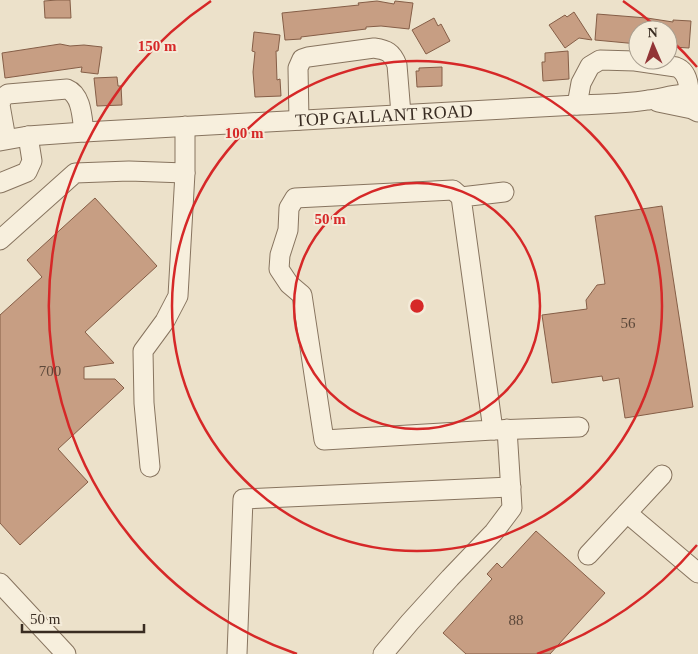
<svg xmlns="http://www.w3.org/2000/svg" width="698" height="654" font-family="'Times New Roman',serif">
  <rect width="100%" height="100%" fill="#ece1ca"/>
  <!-- building -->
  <g fill="#c79e83" stroke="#855e47">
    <polygon points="57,0 70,0 71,18 45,18 44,1"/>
    <polygon points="377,1 394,4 395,1 413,3 409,29 381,26 366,27 366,29 301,37 301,39 285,40 282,13 359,5 358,3"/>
    <polygon points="574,12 592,40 579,38 565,48 549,25 565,15 567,17"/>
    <polygon points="597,14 647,18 673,22 673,20 691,21 689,48 672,47 672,43 668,43 668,30 638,30 638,44 595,40"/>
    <polygon points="434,18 438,26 441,24 450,41 426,54 412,30"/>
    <polygon points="254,32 280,35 278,51 276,51 277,80 280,79 281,96 255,97 253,72 255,52 252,51"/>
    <polygon points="60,44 70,46 84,45 102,47 98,74 81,72 82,67 5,78 2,53"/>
    <polygon points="568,51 569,79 543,81 542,64 542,62 545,62 545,53"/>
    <polygon points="442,67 442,86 417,87 416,71 419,71 419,68"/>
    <polygon points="117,77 118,86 121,86 122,105 97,106 94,78"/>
    <polygon points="95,198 157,266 85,332 114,363 84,367 84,379 115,379 124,388 58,449 88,482 20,545 0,523 0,315 42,277 27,260"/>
    <polygon points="662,206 693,407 625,418 619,378 603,381 602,376 552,383 542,315 587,309 586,300 597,285 605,284 595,216"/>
    <polygon points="536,531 605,593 550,654 466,654 443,633 492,579 487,574 497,563 502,568"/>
  </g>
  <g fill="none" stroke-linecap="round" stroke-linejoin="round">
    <defs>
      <g id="minor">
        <polyline points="658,102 692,109 698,112"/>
        <path d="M577 105 581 83 590 66 600 60 635 61 676 67C687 71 689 83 689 94"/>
        <path d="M299 120 298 68 302 59 308 57 374 48C387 50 392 52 397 65L401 114"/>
        <path d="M6 139 0 105 2 98 8 94 67 89C82 95 82 118 84 132"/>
        <path id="s1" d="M0 141 28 136 84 132 577 105C600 104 624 104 648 100 666 98 679 92 698 95"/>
        <polyline points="0,183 27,172 32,161 28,136"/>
        <polyline points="461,197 493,430 324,440 302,295 289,284 279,269 280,255 288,230 289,208 295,198 453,190 461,197 504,192"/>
        <polyline points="0,240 75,173 129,171 185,173"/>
        <polyline points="494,430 579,427"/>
        <polyline points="150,467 144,403 143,351 165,321 178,296 185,173 185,126"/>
        <polyline points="627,513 698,573"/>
        <polyline points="588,555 662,475"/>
        <polyline points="0,583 66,654"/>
        <polyline points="237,654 243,499 511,487"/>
        <polyline points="383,654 410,622 450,578 494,532 512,508 507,429"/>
      </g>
    </defs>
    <!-- minor casing -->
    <use href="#minor" stroke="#87745f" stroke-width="21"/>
    <!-- minor -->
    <use href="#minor" stroke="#f7efdd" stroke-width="19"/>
  </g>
  <!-- distance rings -->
  <g fill="none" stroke="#d62828" stroke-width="2.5">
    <circle cx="417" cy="306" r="123"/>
    <circle cx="417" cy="306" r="245"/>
    <path d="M697 545A368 368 0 0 1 537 654M297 654A368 368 0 0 1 211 1M623 1A368 368 0 0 1 658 28M670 39A368 368 0 0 1 697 67"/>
  </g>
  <g text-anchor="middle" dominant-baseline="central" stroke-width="4" stroke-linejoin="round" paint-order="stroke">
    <!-- number labels -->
    <g font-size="15" fill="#5c483a">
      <text x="628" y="323">56</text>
      <text x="50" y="371">700</text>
      <text x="516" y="620">88</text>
    </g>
    <!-- street labels -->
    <g font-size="18" fill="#392c22" stroke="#f4ebd9">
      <text stroke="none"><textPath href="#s1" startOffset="385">TOP GALLANT ROAD</textPath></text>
    </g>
  </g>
  <circle cx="417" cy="306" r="8" fill="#d62828" stroke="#f4ebd9" stroke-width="2.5"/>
  <g font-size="15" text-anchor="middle" font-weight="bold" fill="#d62828" stroke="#f4ebd9" stroke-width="4" stroke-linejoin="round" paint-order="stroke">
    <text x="157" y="51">150 m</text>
    <text x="244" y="138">100 m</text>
    <text x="330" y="224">50 m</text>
  </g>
  <!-- north arrow -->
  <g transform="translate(653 45) rotate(358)"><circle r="24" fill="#f4ebd9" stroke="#a99f90"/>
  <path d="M0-4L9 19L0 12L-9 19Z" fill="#923436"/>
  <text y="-8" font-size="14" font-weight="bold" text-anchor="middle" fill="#392c22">N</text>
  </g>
  <!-- scale -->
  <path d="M22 624v8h122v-8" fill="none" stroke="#392c22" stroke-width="2.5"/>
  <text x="30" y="624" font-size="15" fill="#392c22" stroke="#f4ebd9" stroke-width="4" paint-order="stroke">50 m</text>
</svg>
